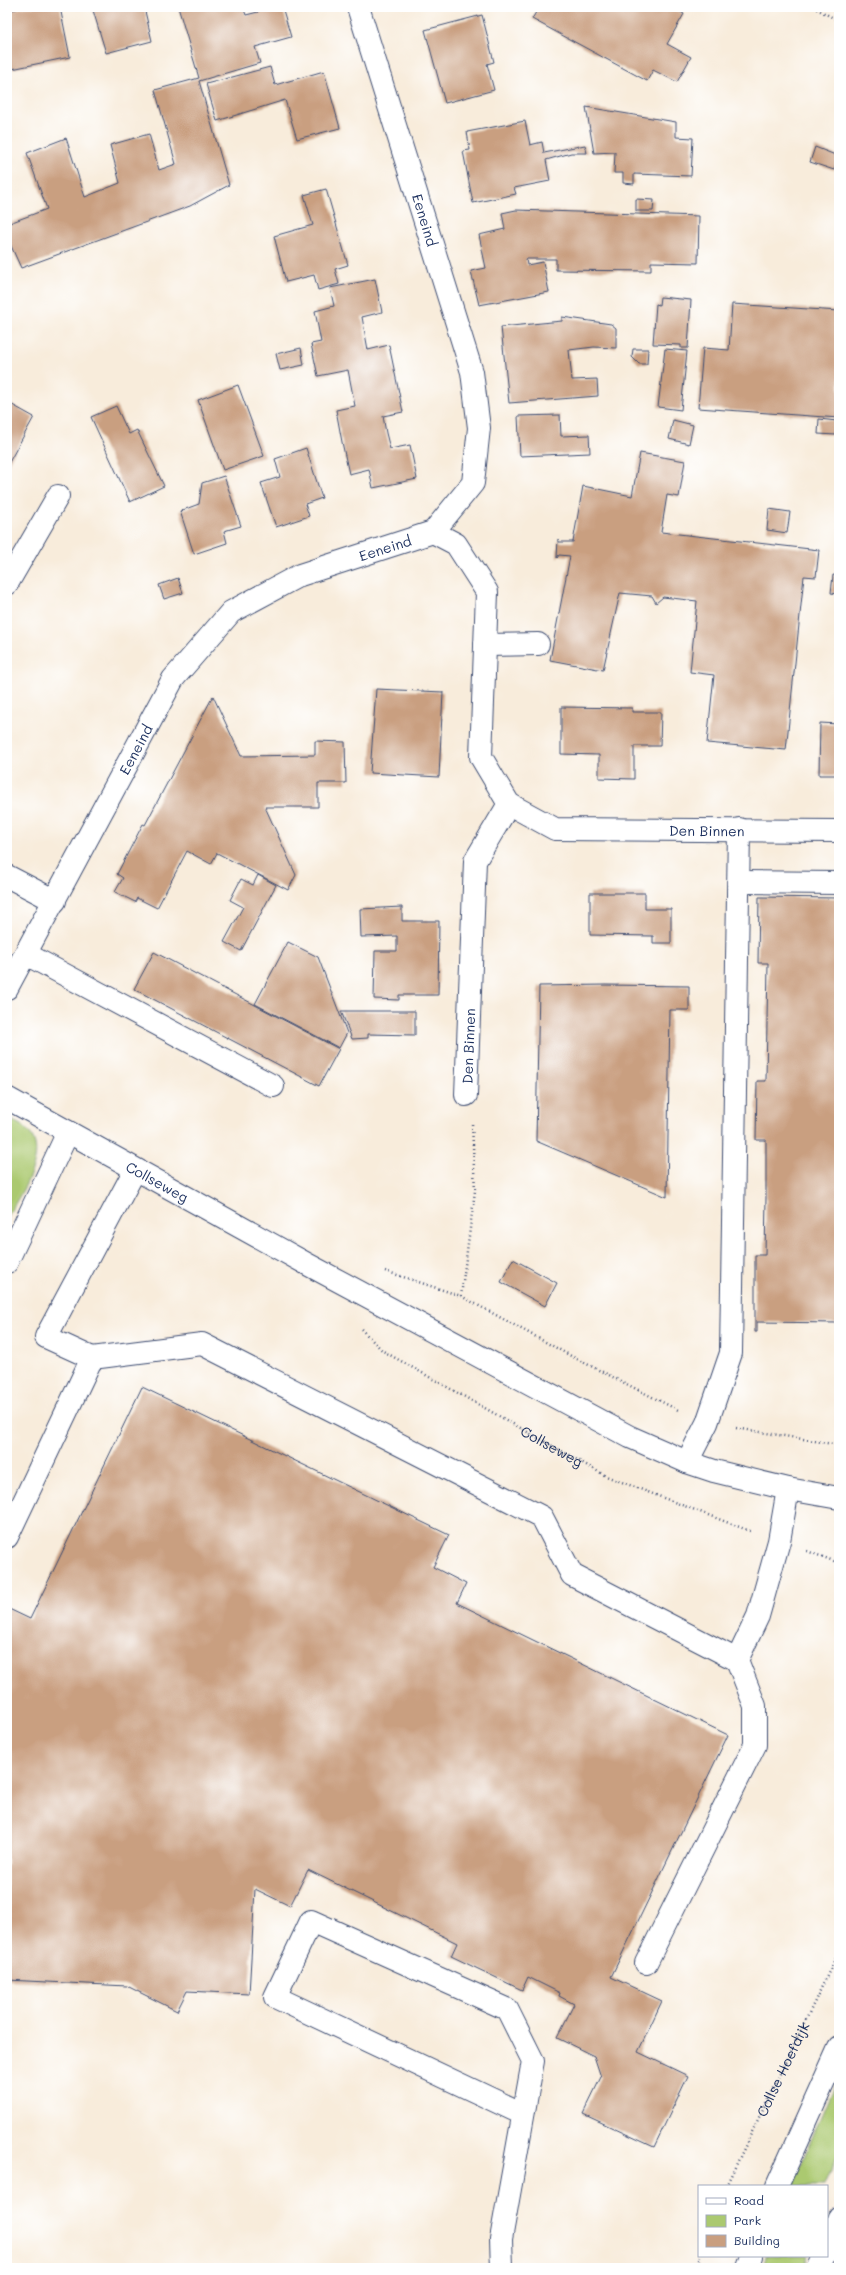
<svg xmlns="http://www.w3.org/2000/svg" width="846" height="2275" font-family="Mali,sans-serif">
  <rect width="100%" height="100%" fill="#fff"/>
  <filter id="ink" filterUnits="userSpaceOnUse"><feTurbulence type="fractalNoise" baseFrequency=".025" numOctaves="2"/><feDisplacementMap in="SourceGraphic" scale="8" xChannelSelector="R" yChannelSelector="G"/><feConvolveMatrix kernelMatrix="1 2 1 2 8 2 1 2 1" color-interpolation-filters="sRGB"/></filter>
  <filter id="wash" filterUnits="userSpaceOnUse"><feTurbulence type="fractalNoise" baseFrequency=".012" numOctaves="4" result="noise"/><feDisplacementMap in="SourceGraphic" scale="16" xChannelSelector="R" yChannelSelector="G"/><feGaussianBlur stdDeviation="0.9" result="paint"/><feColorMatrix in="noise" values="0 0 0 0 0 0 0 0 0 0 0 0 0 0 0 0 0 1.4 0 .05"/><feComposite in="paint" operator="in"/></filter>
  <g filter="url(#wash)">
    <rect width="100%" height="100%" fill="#f8ecdb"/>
    <!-- green -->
    <g fill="#abc970" stroke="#637c67">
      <path d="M7 1118C13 1121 21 1124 26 1129 52 1152 19 1195 7 1218Z"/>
      <polygon points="839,2073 839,2152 825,2186 792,2186"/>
      <polygon points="766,2256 807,2256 804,2268 763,2268"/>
    </g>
    <g id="blocks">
      <!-- building -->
      <g fill="#c99f80">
        <polygon points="25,7 60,7 70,57 7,70 7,11"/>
        <polygon points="92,7 144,7 152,41 106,53"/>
        <polygon points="178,7 243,7 246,15 258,12 257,7 292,7 283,10 291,37 255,47 260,63 199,81 229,185 190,206 21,268 7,237 7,224 47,209 27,153 66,138 85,197 120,183 110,145 149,134 159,170 176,164 155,90 199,78"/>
        <polygon points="539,7 672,7 684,14 667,44 691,57 677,82 653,70 647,81 532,19"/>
        <polygon points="482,15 494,62 487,64 494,90 445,103 425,30"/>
        <polygon points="270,67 275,85 324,71 340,128 297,139 285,100 217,121 206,84"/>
        <polygon points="586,107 676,122 676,137 693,138 691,176 634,174 634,184 623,183 623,173 614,173 615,152 594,153"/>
        <polygon points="525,121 530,145 542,142 544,153 585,145 587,153 571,153 546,160 550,181 514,188 516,194 473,203 463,151 470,150 467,132"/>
        <polygon points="815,147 838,156 834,170 810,162"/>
        <polygon points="326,189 348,265 335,269 339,284 318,290 314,275 286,282 274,236 313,225 304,195"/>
        <polygon points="636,199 654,200 653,211 636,211"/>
        <polygon points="516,210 699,216 698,263 651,262 651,271 556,270 556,259 526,259 527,265 543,262 549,292 479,305 471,271 486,268 479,235 505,229 502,213"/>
        <polygon points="375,279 382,312 362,317 368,350 389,345 403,412 383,416 386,433 390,449 410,445 417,479 373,488 369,469 349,474 342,442 336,410 355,406 348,370 318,376 311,344 321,342 315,311 334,306 330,288"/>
        <polygon points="660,297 691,300 688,348 681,348 681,345 653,344 656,304 659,305"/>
        <polygon points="732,304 839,311 839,418 698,408 703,348 729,350"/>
        <polygon points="562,317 611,324 616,328 616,348 594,347 569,350 572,380 597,379 598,396 509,403 501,327 562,321"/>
        <polygon points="301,348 304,365 280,370 276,354"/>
        <polygon points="633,349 648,349 647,364 639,364 632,357"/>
        <polygon points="665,349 687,351 681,410 658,407"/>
        <polygon points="238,385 264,456 223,470 198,400"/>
        <polygon points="7,402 34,417 7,466"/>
        <polygon points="116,406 129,434 137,430 164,486 130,502 91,417"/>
        <polygon points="560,415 561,436 589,435 590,453 520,456 518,416"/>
        <polygon points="819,419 837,421 836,435 818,434"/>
        <polygon points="673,420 693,425 689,444 669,439"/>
        <polygon points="306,448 322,498 305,504 309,516 276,527 261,483 280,477 275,459"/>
        <polygon points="640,453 685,461 679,497 667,495 661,532 819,550 816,577 804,576 786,750 707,743 714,675 690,672 697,601 663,597 656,603 652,596 620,593 603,670 550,660 570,556 559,555 557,558 558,539 559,542 573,542 583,486 632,496"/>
        <polygon points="224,476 241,526 224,531 227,543 194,554 180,511 199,504 202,483"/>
        <polygon points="769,509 790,512 787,533 767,530"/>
        <polygon points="833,575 839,576 839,594 831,593"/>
        <polygon points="178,578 183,593 164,599 159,585"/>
        <polygon points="376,689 443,692 439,777 370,773"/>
        <polygon points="213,696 241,756 315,755 315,741 345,742 346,783 318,783 318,807 265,807 296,875 288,890 217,853 211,864 187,851 157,908 137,898 135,902 115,892 123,878 117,874 143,824 145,825"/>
        <polygon points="561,707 632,708 632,712 661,712 660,746 634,746 634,779 599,778 599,755 561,754"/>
        <polygon points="820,723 839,724 839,775 819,775"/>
        <polygon points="258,875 276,885 241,951 224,942 243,907 230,900 241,879 253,885"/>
        <polygon points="590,893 645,893 645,909 671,909 671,943 653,943 653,936 590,935"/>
        <polygon points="759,897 839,898 839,1323 757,1322 757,1332 755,1332 755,1255 765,1255 766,1197 766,1140 756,1140 757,1081 766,1081 768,963 758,963"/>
        <polygon points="402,907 402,921 439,921 438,995 399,995 399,1000 374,999 375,951 397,951 397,936 361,937 360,909"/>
        <polygon points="288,942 318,957 347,1033 339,1048 255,1004"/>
        <polygon points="154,952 339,1049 319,1086 134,989"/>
        <polygon points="605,985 689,986 689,1010 670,1010 667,1197 536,1141 539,986"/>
        <polygon points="341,1011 415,1011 415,1035 368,1034 368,1038 352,1039"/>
        <polygon points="513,1259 557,1283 545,1306 501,1282"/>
        <polygon points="142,1387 449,1535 433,1567 466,1584 457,1603 728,1735 611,1977 662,2001 638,2052 688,2076 654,2147 583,2114 601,2077 594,2056 557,2038 574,2004 559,1996 560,1993 528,1977 522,1990 451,1956 457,1943 308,1870 290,1906 255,1889 249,1994 187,1991 177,2011 127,1986 7,1980 7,1608 30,1619"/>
      </g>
    </g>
  </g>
  <g filter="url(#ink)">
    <use href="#blocks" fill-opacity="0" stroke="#3c4b71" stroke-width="1"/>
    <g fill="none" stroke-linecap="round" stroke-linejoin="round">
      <defs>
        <g id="minor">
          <path id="s3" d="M433 532 456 544 487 592 481 757 509 804 555 829 839 831"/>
          <polyline points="7,584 58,496"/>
          <polyline points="485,645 538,644"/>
          <polyline points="7,876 55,901"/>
          <polyline points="739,882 839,883"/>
          <polyline points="26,954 273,1086"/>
          <path id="s4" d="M7 988 173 679 231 612 300 575 433 532 473 483 479 428 472 372 358 7"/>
          <path id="s5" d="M466 1095 475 861 509 804"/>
          <path id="s6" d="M7 1098 307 1264 630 1437 687 1462 714 1471 788 1489 839 1498"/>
          <polyline points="7,1262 68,1132"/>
          <polyline points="92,1358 202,1344 542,1517 572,1575 737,1660 758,1616 779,1541 788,1489"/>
          <polyline points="687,1462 707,1423 731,1353 739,829"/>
          <polyline points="7,1537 92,1358 46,1337 135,1170"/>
          <polyline points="646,1963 755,1745 755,1706 737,1660"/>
          <polyline points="502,2268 501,2239 533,2061 507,2009 311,1921 275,1997 523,2114"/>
        </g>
        <g id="major">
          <polyline points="777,2186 839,2048"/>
          <polyline points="827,2248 839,2217"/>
          <polyline points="748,2268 752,2256"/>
          <polyline points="819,2268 824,2256"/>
        </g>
      </defs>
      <!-- minor casing -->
      <use href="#minor" stroke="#3c4b71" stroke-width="24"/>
      <!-- major casing -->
      <use href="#major" stroke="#3c4b71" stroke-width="24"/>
      <!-- path -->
      <g stroke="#3c4b71" stroke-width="2.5" stroke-dasharray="1 3" stroke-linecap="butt">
        <polyline points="813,7 839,21"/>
        <polyline points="385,1271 461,1296 571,1356 680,1411"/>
        <polyline points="461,1296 475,1191 472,1123"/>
        <path id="s1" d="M361 1329 383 1351 606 1476 750 1531"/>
        <polyline points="736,1428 839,1445"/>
        <polyline points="807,1551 839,1563"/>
        <path id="s2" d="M726 2186 839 1951"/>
        <polyline points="697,2268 700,2256"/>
      </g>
      <!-- minor -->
      <use href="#minor" stroke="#fff" stroke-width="22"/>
      <!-- major -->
      <use href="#major" stroke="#fff" stroke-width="22"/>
    </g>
  </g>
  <g text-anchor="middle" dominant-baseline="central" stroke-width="3.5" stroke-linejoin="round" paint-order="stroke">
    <!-- street labels -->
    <g font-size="14" fill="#1b2f5e" stroke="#fff">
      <text transform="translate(425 220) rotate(73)">Eeneind</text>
      <text stroke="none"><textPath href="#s4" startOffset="607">Eeneind</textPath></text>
      <text stroke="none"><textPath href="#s4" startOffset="271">Eeneind</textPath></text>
      <text stroke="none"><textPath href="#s3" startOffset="507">Den Binnen</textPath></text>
      <text stroke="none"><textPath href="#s5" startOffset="49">Den Binnen</textPath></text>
      <text stroke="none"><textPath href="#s6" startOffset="172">Collseweg</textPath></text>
      <text stroke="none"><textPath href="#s1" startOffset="225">Collseweg</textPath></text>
      <text stroke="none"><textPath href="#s2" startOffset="130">Collse Hoefdijk</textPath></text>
    </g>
  </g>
  <!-- margin -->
  <rect width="846" height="2275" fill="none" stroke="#fff" stroke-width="24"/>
  <!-- legend -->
  <rect x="698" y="2185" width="130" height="72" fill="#ffffff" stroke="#a4acbf"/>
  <rect x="706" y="2198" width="20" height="6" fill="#ffffff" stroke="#a4acbf"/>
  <text x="734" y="2205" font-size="12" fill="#1b2f5e">Road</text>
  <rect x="706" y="2215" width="20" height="12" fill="#abc970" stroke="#a4acbf"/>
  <text x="734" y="2225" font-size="12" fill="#1b2f5e">Park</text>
  <rect x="706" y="2235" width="20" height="12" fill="#c99f80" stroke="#a4acbf"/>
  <text x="734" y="2245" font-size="12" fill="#1b2f5e">Building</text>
</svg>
